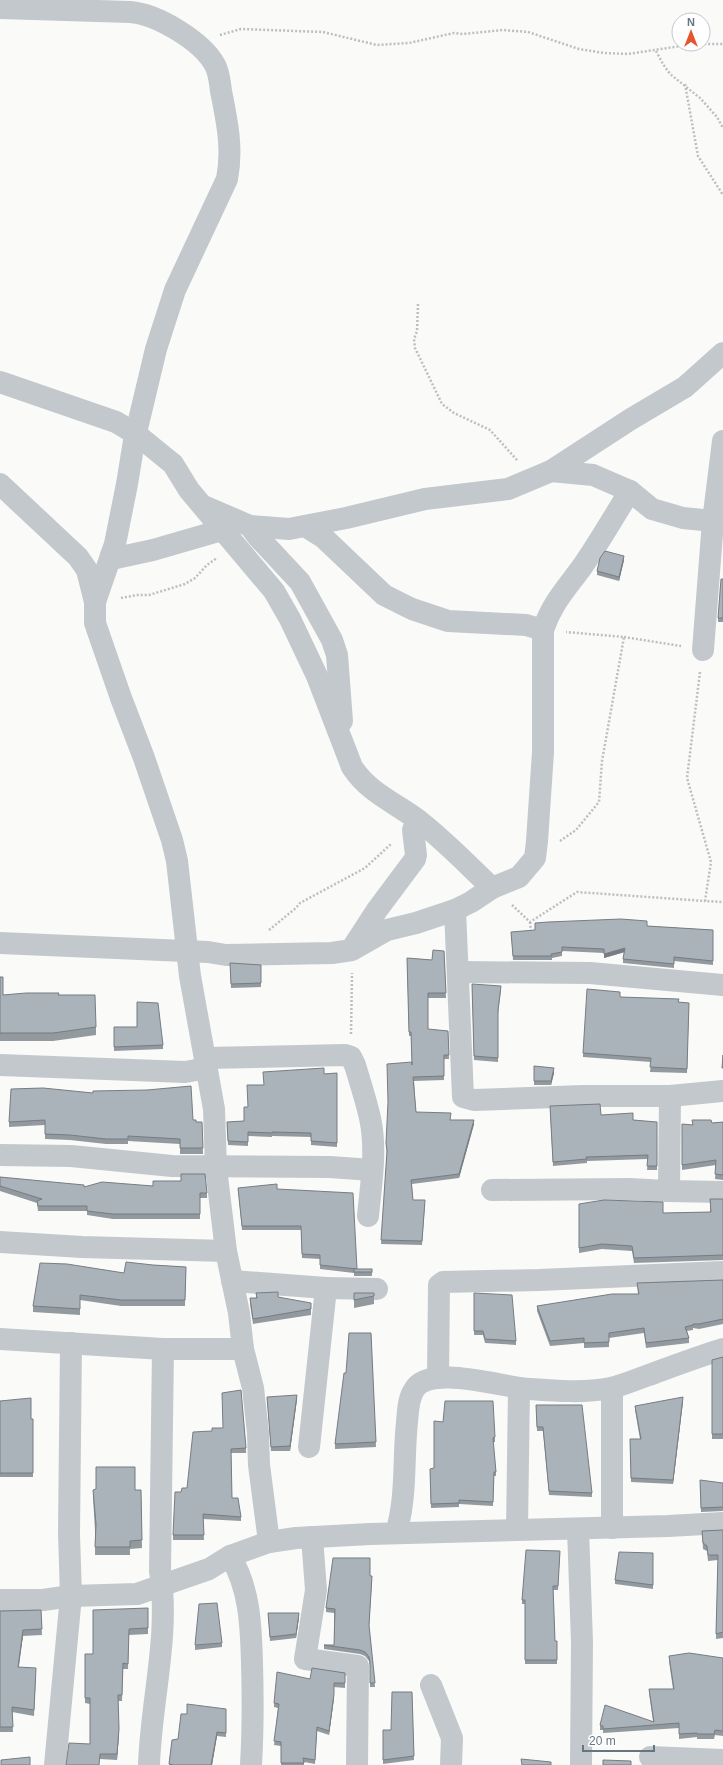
<svg xmlns="http://www.w3.org/2000/svg" width="723" height="1765" font-family="Arial,sans-serif">
  <rect width="100%" height="100%" fill="#fafaf8"/>
  <g fill="none" stroke-linecap="round" stroke-linejoin="round">
    <!-- path -->
    <g stroke="#bbbfc2" stroke-width="2.5" stroke-dasharray="2 2" stroke-linecap="butt">
      <polyline points="220,35 241,29 323,32 377,45 409,43 454,33 463,34 503,30 528,32 579,49 604,53 628,54 694,44 723,44"/>
      <polyline points="656,51 663,64 670,74 700,98 717,117 723,128"/>
      <polyline points="685,84 698,156 723,195"/>
      <polyline points="418,304 417,331 414,339 415,348 442,404 454,413 490,430 517,460"/>
      <polyline points="121,598 137,595 149,595 185,584 195,578 207,565 217,558"/>
      <polyline points="624,637 681,646"/>
      <polyline points="700,672 687,778 711,862 705,901 723,902"/>
      <polyline points="560,841 576,830 599,802 602,761 624,637 566,632"/>
      <polyline points="512,905 530,922 577,892 705,901"/>
      <polyline points="530,922 531,933"/>
      <polyline points="269,930 296,908 300,903 365,868 391,844"/>
      <polyline points="351,1034 352,973"/>
    </g>
    <!-- minor -->
    <g stroke="#c3c8cc" stroke-width="22">
      <path d="M0 8 130 12C157 14 202 41 215 65 219 72 220 83 221 91 227 121 233 149 227 179L175 290 156 349 134 441 127 484 115 544 95 602"/>
      <path d="M0 382 116 422 136 434 173 464 189 490 274 591 290 619 317 676 352 767C369 793 394 802 418 820 444 840 468 865 492 888"/>
      <polyline points="0,484 78,557 87,570 95,602 95,623 121,698 144,758 172,840 177,861 190,976 214,1109 216,1168 226,1251 239,1313 243,1349 253,1388 258,1433 259,1465 269,1542"/>
      <polyline points="630,491 652,509 683,518 723,522"/>
      <polyline points="206,507 250,526 289,529 346,518 425,499 508,489 551,471"/>
      <polyline points="250,526 258,537 300,582 332,640 337,655 342,721"/>
      <polyline points="305,526 324,538 384,595 412,609 448,621 526,625 543,630"/>
      <polyline points="111,555 116,558 153,550 222,530"/>
      <polyline points="703,650 713,521 723,441"/>
      <polyline points="455,910 463,1097 474,1100 583,1096 670,1096 723,1091"/>
      <path d="M0 943 208 952 226 955 332 953 352 950 387 930 416 923 455 910 471 902 492 888 519 877 535 858 537 841 543 752V630C552 603 566 589 582 567 599 543 614 516 630 491L593 475 551 471 631 419 685 387 723 353"/>
      <polyline points="353,947 377,910 415,859 416,855 413,830 418,820"/>
      <polyline points="459,972 590,973 723,985"/>
      <path d="M205 1058 345 1055 351 1057 355 1065C360 1082 366 1100 370 1118 377 1150 371 1184 368 1216"/>
      <polyline points="0,1065 185,1072 207,1068"/>
      <polyline points="0,1155 71,1156 172,1166 330,1167 372,1170"/>
      <polyline points="492,1190 629,1189 667,1191 723,1192"/>
      <polyline points="669,1191 670,1096"/>
      <polyline points="0,1242 82,1247 226,1251"/>
      <polyline points="232,1281 326,1288 309,1447"/>
      <polyline points="326,1288 377,1289"/>
      <path d="M0 1339 163 1349 160 1571C170 1635 151 1701 149 1765"/>
      <polyline points="163,1349 243,1349"/>
      <polyline points="438,1377 439,1285 443,1282 539,1280 723,1272"/>
      <polyline points="612,1388 612,1528"/>
      <polyline points="578,1529 582,1642 581,1765"/>
      <polyline points="517,1530 519,1388"/>
      <path d="M396 1533C407 1497 403 1459 407 1422 408 1412 408 1399 414 1390 429 1363 504 1388 530 1389 557 1391 585 1393 611 1388 623 1385 635 1380 646 1376 671 1367 697 1357 723 1349"/>
      <polyline points="312,1537 316,1590 305,1659 358,1666 357,1765"/>
      <path d="M230 1556C250 1588 251 1627 252 1663 253 1698 253 1731 251 1765"/>
      <polyline points="0,1600 43,1600 71,1596 137,1594 209,1569 230,1556 269,1542 296,1538 370,1534 668,1526 723,1523"/>
      <polyline points="431,1685 452,1738 451,1765"/>
      <polyline points="650,1757 723,1760"/>
      <polyline points="55,1765 71,1596 69,1534 71,1343"/>
    </g>
  </g>
  <!-- wall -->
  <g fill="#929a9f">
    <polygon points="624,560 619,581 597,575 597,571"/>
    <polygon points="723,579 723,622 718,622 718,618"/>
    <polygon points="647,926 713,930 713,965 674,961 674,968 623,963 623,959 624,952 604,958 604,953 562,951 562,956 552,958 552,960 513,960 511,932"/>
    <polygon points="444,951 446,998 428,998 428,1029 448,1031 449,1059 444,1059 444,1080 414,1081 416,1112 450,1120 474,1124 459,1178 412,1184 413,1200 425,1204 422,1245 381,1244 387,1154 386,1143 412,1062 411,1036 409,1036 407,958 432,960"/>
    <polygon points="230,963 261,965 261,987 231,988"/>
    <polygon points="0,977 3,995 58,995 96,1027 96,1035 53,1041 0,1041"/>
    <polygon points="472,984 501,990 498,1014 498,1062 474,1060"/>
    <polygon points="620,997 689,1003 687,1073 650,1072 651,1062 583,1057 583,1053"/>
    <polygon points="114,1027 163,1045 163,1049 114,1051"/>
    <polygon points="534,1066 554,1073 551,1085 534,1085"/>
    <polygon points="337,1073 337,1147 311,1145 311,1137 272,1136 272,1137 248,1136 248,1146 228,1145 227,1122 244,1121 248,1107 264,1085 324,1074"/>
    <polygon points="93,1093 193,1120 196,1122 202,1122 203,1154 180,1154 180,1144 128,1141 128,1144 106,1144 70,1140 45,1139 45,1125 9,1127 9,1122"/>
    <polygon points="550,1110 601,1115 633,1120 657,1122 657,1170 647,1170 648,1159 587,1161 587,1163 553,1166"/>
    <polygon points="723,1122 723,1180 715,1179 716,1165 682,1170 682,1124 692,1125 712,1123"/>
    <polygon points="0,1177 84,1187 207,1193 207,1198 200,1198 200,1219 113,1219 87,1215 87,1211 38,1211 37,1203 0,1191"/>
    <polygon points="238,1188 277,1189 357,1269 372,1269 372,1276 354,1276 354,1273 320,1269 320,1259 302,1258 301,1230 242,1230"/>
    <polygon points="710,1199 723,1199 723,1260 634,1263 632,1251 602,1249 579,1253 579,1204 663,1213 710,1212"/>
    <polygon points="153,1265 186,1267 185,1306 121,1306 80,1300 80,1315 33,1312 33,1306 124,1273"/>
    <polygon points="723,1280 723,1324 699,1329 693,1328 693,1330 687,1331 689,1338 689,1343 646,1348 644,1333 609,1338 609,1347 584,1348 584,1343 550,1346 537,1311 537,1306 638,1294 637,1283"/>
    <polygon points="256,1293 278,1297 311,1309 311,1315 253,1324 250,1304 250,1298 256,1298"/>
    <polygon points="354,1293 374,1293 374,1304 354,1308"/>
    <polygon points="474,1293 516,1341 516,1345 485,1343 483,1335 474,1335"/>
    <polygon points="371,1333 376,1447 335,1449 335,1444 346,1373"/>
    <polygon points="723,1357 723,1439 712,1439 712,1360"/>
    <polygon points="267,1397 297,1399 290,1451 271,1451"/>
    <polygon points="0,1401 31,1419 33,1419 33,1477 0,1477"/>
    <polygon points="683,1401 673,1484 631,1482 630,1439 640,1439 635,1410 635,1406"/>
    <polygon points="536,1405 592,1493 592,1497 549,1495 543,1431 537,1431"/>
    <polygon points="434,1421 495,1437 495,1442 493,1442 496,1472 496,1476 494,1476 493,1506 459,1504 459,1507 431,1508 430,1469 434,1468"/>
    <polygon points="212,1431 246,1448 246,1453 231,1453 232,1498 241,1517 241,1521 203,1519 204,1540 173,1540 173,1535 181,1492 187,1488"/>
    <polygon points="723,1483 723,1511 701,1512 700,1484"/>
    <polygon points="93,1490 141,1490 142,1548 130,1549 130,1555 95,1555 95,1530 93,1497"/>
    <polygon points="723,1530 723,1638 716,1639 718,1560 708,1561 707,1551 703,1549 702,1531"/>
    <polygon points="560,1551 558,1590 553,1590 555,1641 557,1641 557,1664 525,1664 525,1604 522,1604 522,1600"/>
    <polygon points="653,1553 653,1589 615,1584 615,1580"/>
    <polygon points="370,1576 372,1580 369,1627 375,1687 370,1687 370,1666 369,1661 365,1656 360,1654 324,1649 324,1645 334,1645 334,1613 326,1612 326,1608"/>
    <polygon points="148,1608 148,1634 129,1635 128,1669 123,1669 122,1701 118,1701 119,1734 117,1760 100,1759 90,1744 90,1704 85,1703 85,1654 93,1654"/>
    <polygon points="41,1610 42,1635 23,1636 18,1667 36,1674 34,1716 12,1712 13,1732 0,1732 0,1611"/>
    <polygon points="268,1613 299,1617 296,1638 270,1641"/>
    <polygon points="222,1643 222,1647 195,1650 195,1645"/>
    <polygon points="669,1656 723,1658 723,1736 715,1735 714,1739 697,1739 697,1737 679,1739 679,1728 603,1733 603,1730 600,1730 600,1725 653,1721 649,1693 649,1689 673,1689 669,1661"/>
    <polygon points="345,1673 345,1688 334,1687 334,1698 329,1735 317,1731 315,1764 304,1762 304,1765 281,1765 281,1746 274,1745 278,1708 274,1707 274,1703 310,1679"/>
    <polygon points="412,1692 414,1760 383,1764 383,1730 391,1730"/>
    <polygon points="226,1709 226,1737 217,1736 212,1765 169,1765 172,1740 178,1739 187,1714"/>
  </g>
  <!-- shaded-wall -->
  <g fill="#777d82">
    <polygon points="624,556 624,560 619,581 619,577"/>
    <polygon points="625,948 625,952 604,958 604,954"/>
    <polygon points="554,1068 554,1073 551,1085 551,1081"/>
    <polygon points="474,1120 474,1124 459,1178 459,1174"/>
    <polygon points="297,1395 297,1399 290,1451 290,1446"/>
    <polygon points="683,1397 683,1401 673,1484 673,1480"/>
    <polygon points="299,1613 299,1617 296,1638 296,1634"/>
    <polygon points="23,1630 23,1636 18,1673 18,1667"/>
    <polygon points="334,1694 334,1698 329,1735 329,1731"/>
    <polygon points="119,1729 119,1734 117,1760 117,1754"/>
    <polygon points="217,1732 217,1736 212,1765 211,1765"/>
  </g>
  <!-- building -->
  <g fill="#aab3b9" stroke="#777d82">
    <polygon points="605,551 624,556 619,577 597,571 600,558"/>
    <polygon points="721,579 723,579 723,618 718,618"/>
    <polygon points="621,919 647,921 647,926 713,930 713,961 674,957 674,964 623,959 625,948 604,954 604,949 562,947 562,952 551,954 552,956 513,956 511,932 535,930 535,923 548,922"/>
    <polygon points="433,950 444,951 446,993 428,993 428,1029 448,1031 449,1055 444,1055 444,1076 413,1077 416,1112 451,1113 450,1120 474,1120 459,1174 411,1180 413,1200 425,1200 422,1241 381,1240 387,1151 386,1143 388,1102 387,1064 412,1062 412,1065 411,1032 409,1032 407,958 432,960"/>
    <polygon points="230,963 261,965 261,983 231,984"/>
    <polygon points="0,977 3,977 3,995 26,993 59,993 58,995 95,995 96,1027 53,1033 0,1033"/>
    <polygon points="472,984 501,986 498,1010 498,1058 474,1056"/>
    <polygon points="587,989 620,992 620,997 679,999 678,1002 689,1003 687,1069 650,1067 651,1058 583,1053"/>
    <polygon points="137,1002 158,1003 163,1045 114,1047 114,1027 137,1027"/>
    <polygon points="723,1055 723,1068 722,1068"/>
    <polygon points="534,1066 554,1068 551,1081 534,1081"/>
    <polygon points="324,1068 324,1074 337,1073 337,1143 311,1141 311,1133 272,1132 272,1133 248,1132 248,1142 228,1141 227,1122 244,1121 244,1107 248,1107 247,1085 264,1085 263,1072"/>
    <polygon points="191,1086 193,1120 196,1120 196,1122 202,1122 203,1148 180,1148 180,1139 128,1136 128,1139 106,1139 70,1135 45,1134 45,1120 9,1122 11,1089 43,1088 93,1093 93,1091 147,1090"/>
    <polygon points="600,1104 601,1115 633,1113 633,1120 657,1122 657,1166 647,1166 648,1155 586,1157 587,1159 553,1162 550,1106"/>
    <polygon points="692,1120 711,1120 712,1123 723,1122 723,1175 715,1174 716,1160 682,1165 682,1124 693,1125"/>
    <polygon points="181,1174 205,1174 207,1193 200,1193 200,1214 113,1214 87,1211 87,1206 38,1206 37,1201 42,1199 0,1186 0,1177 84,1185 84,1187 102,1182 153,1186 153,1181 181,1181"/>
    <polygon points="277,1184 277,1189 353,1193 357,1269 320,1265 320,1255 302,1254 301,1226 242,1226 238,1188"/>
    <polygon points="710,1199 723,1199 723,1255 634,1258 632,1246 602,1244 579,1248 579,1204 604,1200 663,1202 663,1213 711,1212"/>
    <polygon points="126,1262 153,1265 186,1267 185,1300 121,1300 80,1295 80,1309 33,1306 40,1263 67,1264 124,1273"/>
    <rect x="354" y="1269" width="18" height="3"/>
    <polygon points="723,1280 723,1319 699,1324 693,1324 693,1325 685,1327 689,1338 646,1343 644,1328 609,1333 609,1342 584,1343 584,1338 550,1341 537,1306 612,1294 639,1294 637,1283"/>
    <polygon points="278,1292 278,1297 311,1303 311,1309 253,1319 250,1298 257,1298 256,1293"/>
    <polygon points="354,1293 374,1293 374,1296 354,1300"/>
    <polygon points="474,1293 512,1295 516,1341 485,1339 483,1331 474,1331"/>
    <polygon points="349,1333 371,1333 376,1442 335,1444 344,1373 346,1373"/>
    <polygon points="723,1357 723,1434 712,1434 712,1360"/>
    <polygon points="241,1390 246,1448 231,1449 232,1498 238,1498 241,1517 203,1514 204,1535 173,1535 175,1492 181,1492 182,1488 187,1488 193,1432 212,1431 212,1428 223,1428 222,1393"/>
    <polygon points="297,1395 290,1446 271,1447 267,1397"/>
    <polygon points="683,1397 673,1480 631,1478 630,1439 641,1439 635,1406"/>
    <polygon points="31,1398 31,1419 33,1419 33,1473 0,1473 0,1401"/>
    <polygon points="445,1401 493,1401 495,1437 493,1438 496,1472 494,1472 493,1502 459,1500 459,1503 431,1504 430,1469 434,1468 434,1421 443,1422"/>
    <polygon points="536,1405 582,1405 592,1493 549,1491 543,1427 537,1427"/>
    <polygon points="96,1467 135,1467 135,1490 141,1490 142,1540 130,1541 130,1547 95,1547 96,1524 93,1490 96,1489"/>
    <polygon points="700,1480 723,1483 723,1507 701,1508"/>
    <polygon points="723,1530 723,1632 716,1634 718,1555 708,1555 707,1546 703,1543 702,1531"/>
    <polygon points="526,1550 560,1551 558,1586 553,1586 555,1641 557,1641 557,1660 525,1660 525,1600 522,1600"/>
    <polygon points="619,1552 653,1553 653,1585 615,1580"/>
    <polygon points="333,1558 370,1558 370,1576 372,1576 369,1625 375,1683 370,1683 370,1662 369,1657 365,1652 360,1650 324,1645 334,1645 335,1609 326,1608"/>
    <polygon points="217,1603 222,1643 195,1645 199,1604"/>
    <polygon points="148,1608 148,1628 129,1629 128,1664 123,1663 122,1695 118,1695 119,1729 117,1754 100,1754 99,1765 66,1765 69,1743 90,1744 90,1698 85,1698 85,1654 93,1654 93,1610"/>
    <polygon points="41,1610 42,1629 23,1630 18,1667 36,1668 34,1710 12,1707 13,1727 0,1727 0,1611"/>
    <polygon points="268,1613 299,1613 296,1634 270,1637"/>
    <polygon points="689,1653 723,1658 723,1731 715,1730 714,1734 697,1734 697,1733 679,1734 679,1723 603,1729 603,1726 600,1725 605,1705 654,1722 649,1689 674,1689 669,1656"/>
    <polygon points="312,1668 345,1673 345,1683 334,1683 334,1694 329,1731 317,1727 315,1760 303,1758 304,1763 281,1763 281,1742 274,1741 279,1704 274,1703 277,1672 310,1679"/>
    <polygon points="392,1692 412,1692 414,1756 383,1760 383,1730 391,1730"/>
    <polygon points="187,1704 226,1709 226,1733 217,1732 211,1765 174,1765 169,1764 172,1740 178,1739 181,1714 187,1714"/>
    <polygon points="30,1757 30,1765 1,1765 1,1760"/>
    <polygon points="521,1759 551,1762 551,1765 522,1765"/>
    <polygon points="603,1760 631,1761 631,1765 603,1765"/>
  </g>
  <!-- north arrow -->
  <g transform="translate(691 32)"><circle r="19" fill="#ffffff" stroke="#c1c8cd"/>
  <path d="M0-3L7 15L0 10L-7 15Z" fill="#e4572e"/>
  <text y="-6" font-size="11" font-weight="bold" text-anchor="middle" fill="#657683">N</text>
  </g>
  <!-- scale -->
  <path d="M583 1745v6h71v-6" fill="none" stroke="#657683" stroke-width="2"/>
  <text x="589" y="1745" font-size="12" fill="#657683" stroke="#ffffff" stroke-width="3" paint-order="stroke">20 m</text>
</svg>
